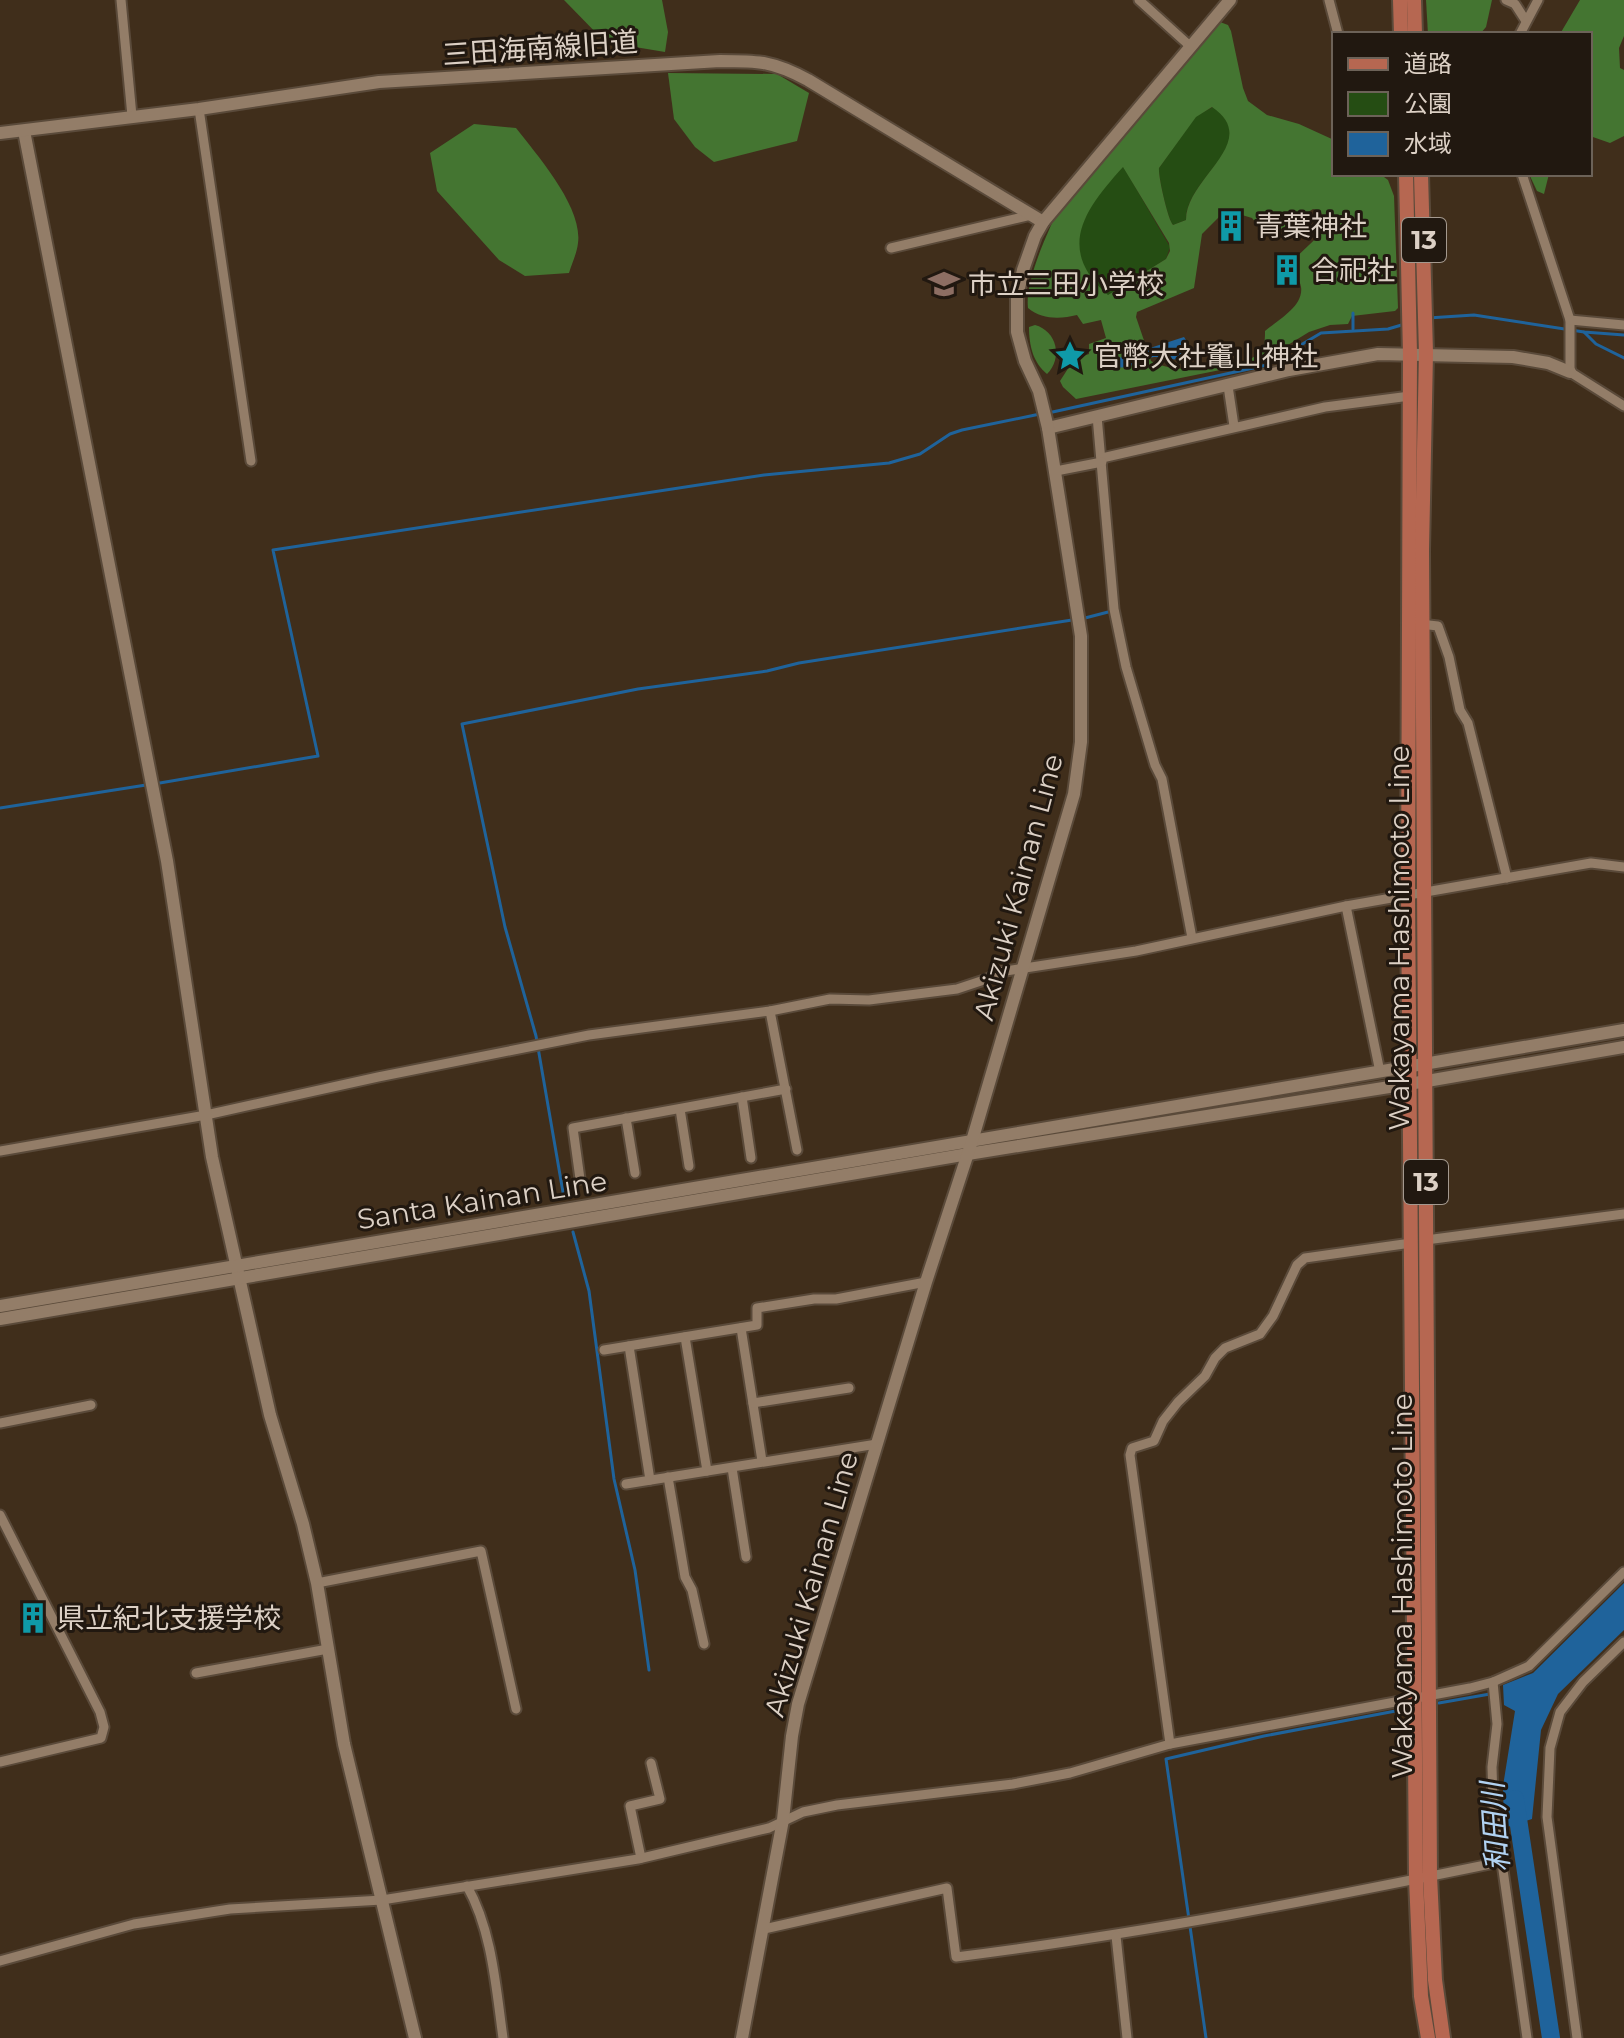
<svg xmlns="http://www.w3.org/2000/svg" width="1624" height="2038" font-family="Montserrat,'Noto Sans JP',sans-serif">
  <rect width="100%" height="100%" fill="#402e1b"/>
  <!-- green -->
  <g fill="#254d13">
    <path d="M1213 107C1263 143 1186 177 1186 220L1173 225C1168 220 1158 176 1159 168L1196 116Z"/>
    <path d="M1123 166 1170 247 1166 259 1107 296C1099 287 1088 278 1083 267 1066 229 1100 192 1123 166Z"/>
  </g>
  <!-- forest -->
  <g fill="#447531" fill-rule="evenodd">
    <polygon points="564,0 662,0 668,32 665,52 605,42"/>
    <polygon points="1426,0 1492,0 1486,27 1480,34 1428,34"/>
    <polygon points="1580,0 1624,0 1624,36 1619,48 1620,68 1624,70 1624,136 1610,143 1590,136 1590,34 1560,34"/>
    <path d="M1220 22 1228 25 1231 31 1243 88 1248 101 1267 115 1299 124 1334 140V174H1380L1388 180 1394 196 1398 308 1395 311 1352 316 1348 324 1330 325 1309 332 1260 362 1076 399 1063 387 1060 381 1069 367V361L1089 354V344L1106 338 1101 320 1083 324 1077 315C1061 319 1042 320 1028 308 1025 284 1043 243 1053 221ZM1212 107C1263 142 1186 177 1186 220L1173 225C1168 220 1158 176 1159 168L1196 117ZM1123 167 1169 243 1170 251 1166 259 1108 295C1055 249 1085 209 1123 167ZM1313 209 1320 211 1329 226 1289 264C1292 271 1300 279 1301 287 1304 306 1278 320 1265 331 1265 337 1265 345 1262 350 1246 371 1173 375 1151 361L1136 317 1137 312 1194 288 1202 234 1221 215 1232 212 1252 218 1267 236H1270Z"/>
    <polygon points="668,73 777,74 809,93 797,141 714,162 695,147 674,119"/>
    <path d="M474 124 516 128C537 155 583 207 578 243 577 253 572 263 569 273L525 276 499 260 437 191 430 153Z"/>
    <polygon points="1529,174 1549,174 1544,194 1537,191"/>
    <path d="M1035 325C1057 331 1063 358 1047 374 1033 363 1029 345 1029 327Z"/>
  </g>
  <!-- water -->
  <g fill="#1f639b">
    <path d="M1184 337C1188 343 1188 341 1187 349 1184 367 1166 356 1154 357 1141 358 1131 370 1117 367L1119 358Z"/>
    <polygon points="1624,1583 1624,1630 1558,1694 1541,1730 1532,1819 1504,1828 1503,1786 1515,1711 1504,1705 1503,1685 1533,1673"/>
  </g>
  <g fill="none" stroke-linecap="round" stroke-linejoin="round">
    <!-- stream -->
    <g stroke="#1f639b" stroke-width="3">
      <polyline points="1353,313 1353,329"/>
      <polyline points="1428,318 1474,315 1584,332 1624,335"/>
      <polyline points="1584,332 1596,344 1624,358"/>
      <polyline points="1048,413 1267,365 1321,333 1388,329 1405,324"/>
      <polyline points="1085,618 1112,611"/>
      <polyline points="154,784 318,756 273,550 764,475 889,463 920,454 950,434 962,430 1040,414"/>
      <polyline points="0,808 146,785"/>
      <polyline points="564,1198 536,1036 505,927 462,724 638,689 767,671 799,663 1072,620"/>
      <polyline points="573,1232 589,1291 614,1479 635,1570 649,1670"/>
      <polyline points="1439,1703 1490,1694"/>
      <polyline points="1206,2038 1166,1759 1264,1736 1406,1709"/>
    </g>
    <!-- river -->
    <polyline stroke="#1f639b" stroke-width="18" points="1515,1799 1551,2038"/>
    <defs>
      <g id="street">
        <polyline points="121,0 132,116"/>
        <polyline points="1139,0 1191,47"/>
        <polyline points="1329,0 1338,34"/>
        <polyline points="1506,0 1515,4 1526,21"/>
        <polyline points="1520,34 1538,0"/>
        <polyline points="199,109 251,461"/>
        <polyline points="1522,174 1570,320 1570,372 1624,406"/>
        <polyline points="891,248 1031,215"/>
        <polyline points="1570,320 1624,325"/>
        <polyline points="1228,386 1234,426"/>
        <polyline points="1097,416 1114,609 1126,667 1155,765 1162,779 1192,938"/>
        <polyline points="1102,458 1325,407 1410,396"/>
        <polyline points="1056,471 1102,462"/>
        <polyline points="1420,624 1438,626 1449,657 1460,710 1468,723 1507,878"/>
        <polyline points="1346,906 1380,1072"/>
        <polyline points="770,1011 797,1150"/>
        <polyline points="742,1097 751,1158"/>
        <polyline points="680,1109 689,1166"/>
        <polyline points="626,1118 635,1173"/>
        <polyline points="0,1151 206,1115 378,1077 589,1035 770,1011 830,999 869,1000 957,989 987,979 999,972 1136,951 1346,906 1591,863 1624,867"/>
        <polyline points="580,1179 573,1128 786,1089"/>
        <polyline points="1426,1240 1624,1214"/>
        <polyline points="741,1328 762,1461"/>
        <polyline points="685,1337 707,1471"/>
        <polyline points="629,1346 650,1480"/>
        <polyline points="604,1350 757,1325 757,1308 814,1299 836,1299 926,1282"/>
        <polyline points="753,1403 849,1388"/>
        <polyline points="0,1423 91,1405"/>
        <polyline points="732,1468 746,1557"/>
        <polyline points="668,1477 685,1577 692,1590 704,1644"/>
        <polyline points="626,1484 877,1444"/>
        <polyline points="0,1515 100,1712 104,1727 101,1738 0,1762"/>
        <polyline points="317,1583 481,1551 516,1709"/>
        <polyline points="196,1673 328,1649"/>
        <polyline points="1493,1682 1497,1724 1492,1767 1493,1800 1527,2038"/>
        <polyline points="1170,1744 1130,1455 1132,1448 1154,1441 1163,1421 1178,1402 1205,1376 1215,1358 1225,1348 1260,1334 1273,1316 1297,1265 1305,1258 1411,1243"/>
        <polyline points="641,1858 630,1806 660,1799 651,1763"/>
        <path d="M467 1886C492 1930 496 1988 503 2038"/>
        <path d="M764 1929 947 1888 956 1957C1140 1934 1320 1899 1500 1862"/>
        <polyline points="1116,1936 1127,2038"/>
        <polyline points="0,1961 134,1924 230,1909 382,1900 638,1859 769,1828 803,1812 837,1805 1013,1784 1070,1773 1170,1744 1470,1688 1493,1682 1529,1666 1624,1572"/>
        <polyline points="1577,2038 1547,1817 1550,1748 1560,1712 1583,1682 1624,1642"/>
      </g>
      <g id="secondary">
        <polyline points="24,131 167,861 212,1157 270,1415 303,1524 317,1583 344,1744 415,2038"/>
        <path d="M0 133 199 109 379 82 720 61C759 61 773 61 808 80L1043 222"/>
        <polyline points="1048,428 1289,370 1378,354 1513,357 1548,363 1570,372"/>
        <polyline points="0,1306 1624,1030"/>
        <polyline points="0,1319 968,1154 1427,1081 1624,1047"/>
        <polyline points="742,2038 783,1820 792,1736 798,1704 926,1282 972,1141 1074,794 1081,742 1081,636 1048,428 1039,391 1025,361 1017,332 1017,297 1023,270 1035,236 1043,222 1230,0"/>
      </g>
      <g id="primary">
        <polyline points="1400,0 1401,34"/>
        <polyline points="1414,0 1415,34"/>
        <polyline points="1406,174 1410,354 1408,896 1416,1879 1421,1996 1428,2038"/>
        <polyline points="1421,174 1426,353 1422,550 1430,1876 1435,1980 1443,2038"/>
      </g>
    </defs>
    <!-- street casing -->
    <use href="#street" stroke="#5a4a3a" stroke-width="13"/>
    <!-- secondary casing -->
    <use href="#secondary" stroke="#5a4a3a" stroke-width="16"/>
    <!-- primary casing -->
    <use href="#primary" stroke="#5a4a3a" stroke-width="18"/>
    <!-- street -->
    <use href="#street" stroke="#937d68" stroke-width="9"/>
    <!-- secondary -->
    <use href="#secondary" stroke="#937d68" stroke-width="12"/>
    <!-- primary -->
    <use href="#primary" stroke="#b66751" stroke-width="14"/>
  </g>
  <!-- icons -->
  <defs>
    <symbol id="building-bare" viewBox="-9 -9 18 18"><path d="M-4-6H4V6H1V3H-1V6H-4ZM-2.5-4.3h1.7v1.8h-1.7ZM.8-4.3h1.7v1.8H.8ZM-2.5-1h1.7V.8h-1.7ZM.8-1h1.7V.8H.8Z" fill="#0f9aa8" stroke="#211810" stroke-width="2.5" paint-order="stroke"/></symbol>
    <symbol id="school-bare" viewBox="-9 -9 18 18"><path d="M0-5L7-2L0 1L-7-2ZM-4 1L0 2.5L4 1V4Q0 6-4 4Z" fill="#8d6e63" stroke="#211810" stroke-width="2.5" paint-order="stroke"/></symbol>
    <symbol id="sight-bare" viewBox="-9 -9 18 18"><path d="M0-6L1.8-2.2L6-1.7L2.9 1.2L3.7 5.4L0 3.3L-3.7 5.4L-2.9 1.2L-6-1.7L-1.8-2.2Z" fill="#0f9aa8" stroke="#211810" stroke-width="2.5" paint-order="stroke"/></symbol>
  </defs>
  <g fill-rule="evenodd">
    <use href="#building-bare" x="1209" y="204" width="44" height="44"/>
    <use href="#building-bare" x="1265" y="248" width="44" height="44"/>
    <use href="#school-bare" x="922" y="262" width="44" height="44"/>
    <use href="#sight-bare" x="1048" y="334" width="44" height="44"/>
    <use href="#building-bare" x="11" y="1596" width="44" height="44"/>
  </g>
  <g text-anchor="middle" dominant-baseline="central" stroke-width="6" stroke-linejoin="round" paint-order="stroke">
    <!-- shield labels -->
    <g fill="#211810" stroke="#a4998f" stroke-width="2">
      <rect x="1402" y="218" width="44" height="44" rx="6"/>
      <rect x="1404" y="1160" width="44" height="44" rx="6"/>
    </g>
    <g font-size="26" font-weight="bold" fill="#dcd0c5">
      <text x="1424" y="240">13</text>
      <text x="1426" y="1182">13</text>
    </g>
    <!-- street labels -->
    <g font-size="28" fill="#dcd0c5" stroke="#211810">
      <text transform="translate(540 48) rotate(-4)">三田海南線旧道</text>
      <text transform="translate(1018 887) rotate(-75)">Akizuki Kainan Line</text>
      <text transform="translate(1399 938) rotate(-90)">Wakayama Hashimoto Line</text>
      <text transform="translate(482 1200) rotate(-9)">Santa Kainan Line</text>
      <text transform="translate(811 1584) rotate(-74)">Akizuki Kainan Line</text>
      <text transform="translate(1402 1586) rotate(-90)">Wakayama Hashimoto Line</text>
    </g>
    <!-- poi labels -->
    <g font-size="28" fill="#dcd0c5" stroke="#211810" text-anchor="start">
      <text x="1255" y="226">青葉神社</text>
      <text x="1311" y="270">合祀社</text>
      <text x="968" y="284">市立三田小学校</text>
      <text x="1094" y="356">官幣大社竃山神社</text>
      <text x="57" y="1618">県立紀北支援学校</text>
    </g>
    <!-- water labels -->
    <g font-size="30" font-style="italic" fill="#b1d2f2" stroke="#211810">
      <text transform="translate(1495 1827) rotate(-94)">和田川</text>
    </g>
  </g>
  <!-- legend -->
  <rect x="1332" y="32" width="260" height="144" fill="#211810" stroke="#6c6258" stroke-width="2"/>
  <rect x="1348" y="58" width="40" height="12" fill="#b66751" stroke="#6c6258" stroke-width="2"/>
  <text x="1404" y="72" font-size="24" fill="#dcd0c5">道路</text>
  <rect x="1348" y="92" width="40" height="24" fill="#254d13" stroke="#6c6258" stroke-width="2"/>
  <text x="1404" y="112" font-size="24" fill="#dcd0c5">公園</text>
  <rect x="1348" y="132" width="40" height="24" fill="#1f639b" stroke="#6c6258" stroke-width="2"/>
  <text x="1404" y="152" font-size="24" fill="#dcd0c5">水域</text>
</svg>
